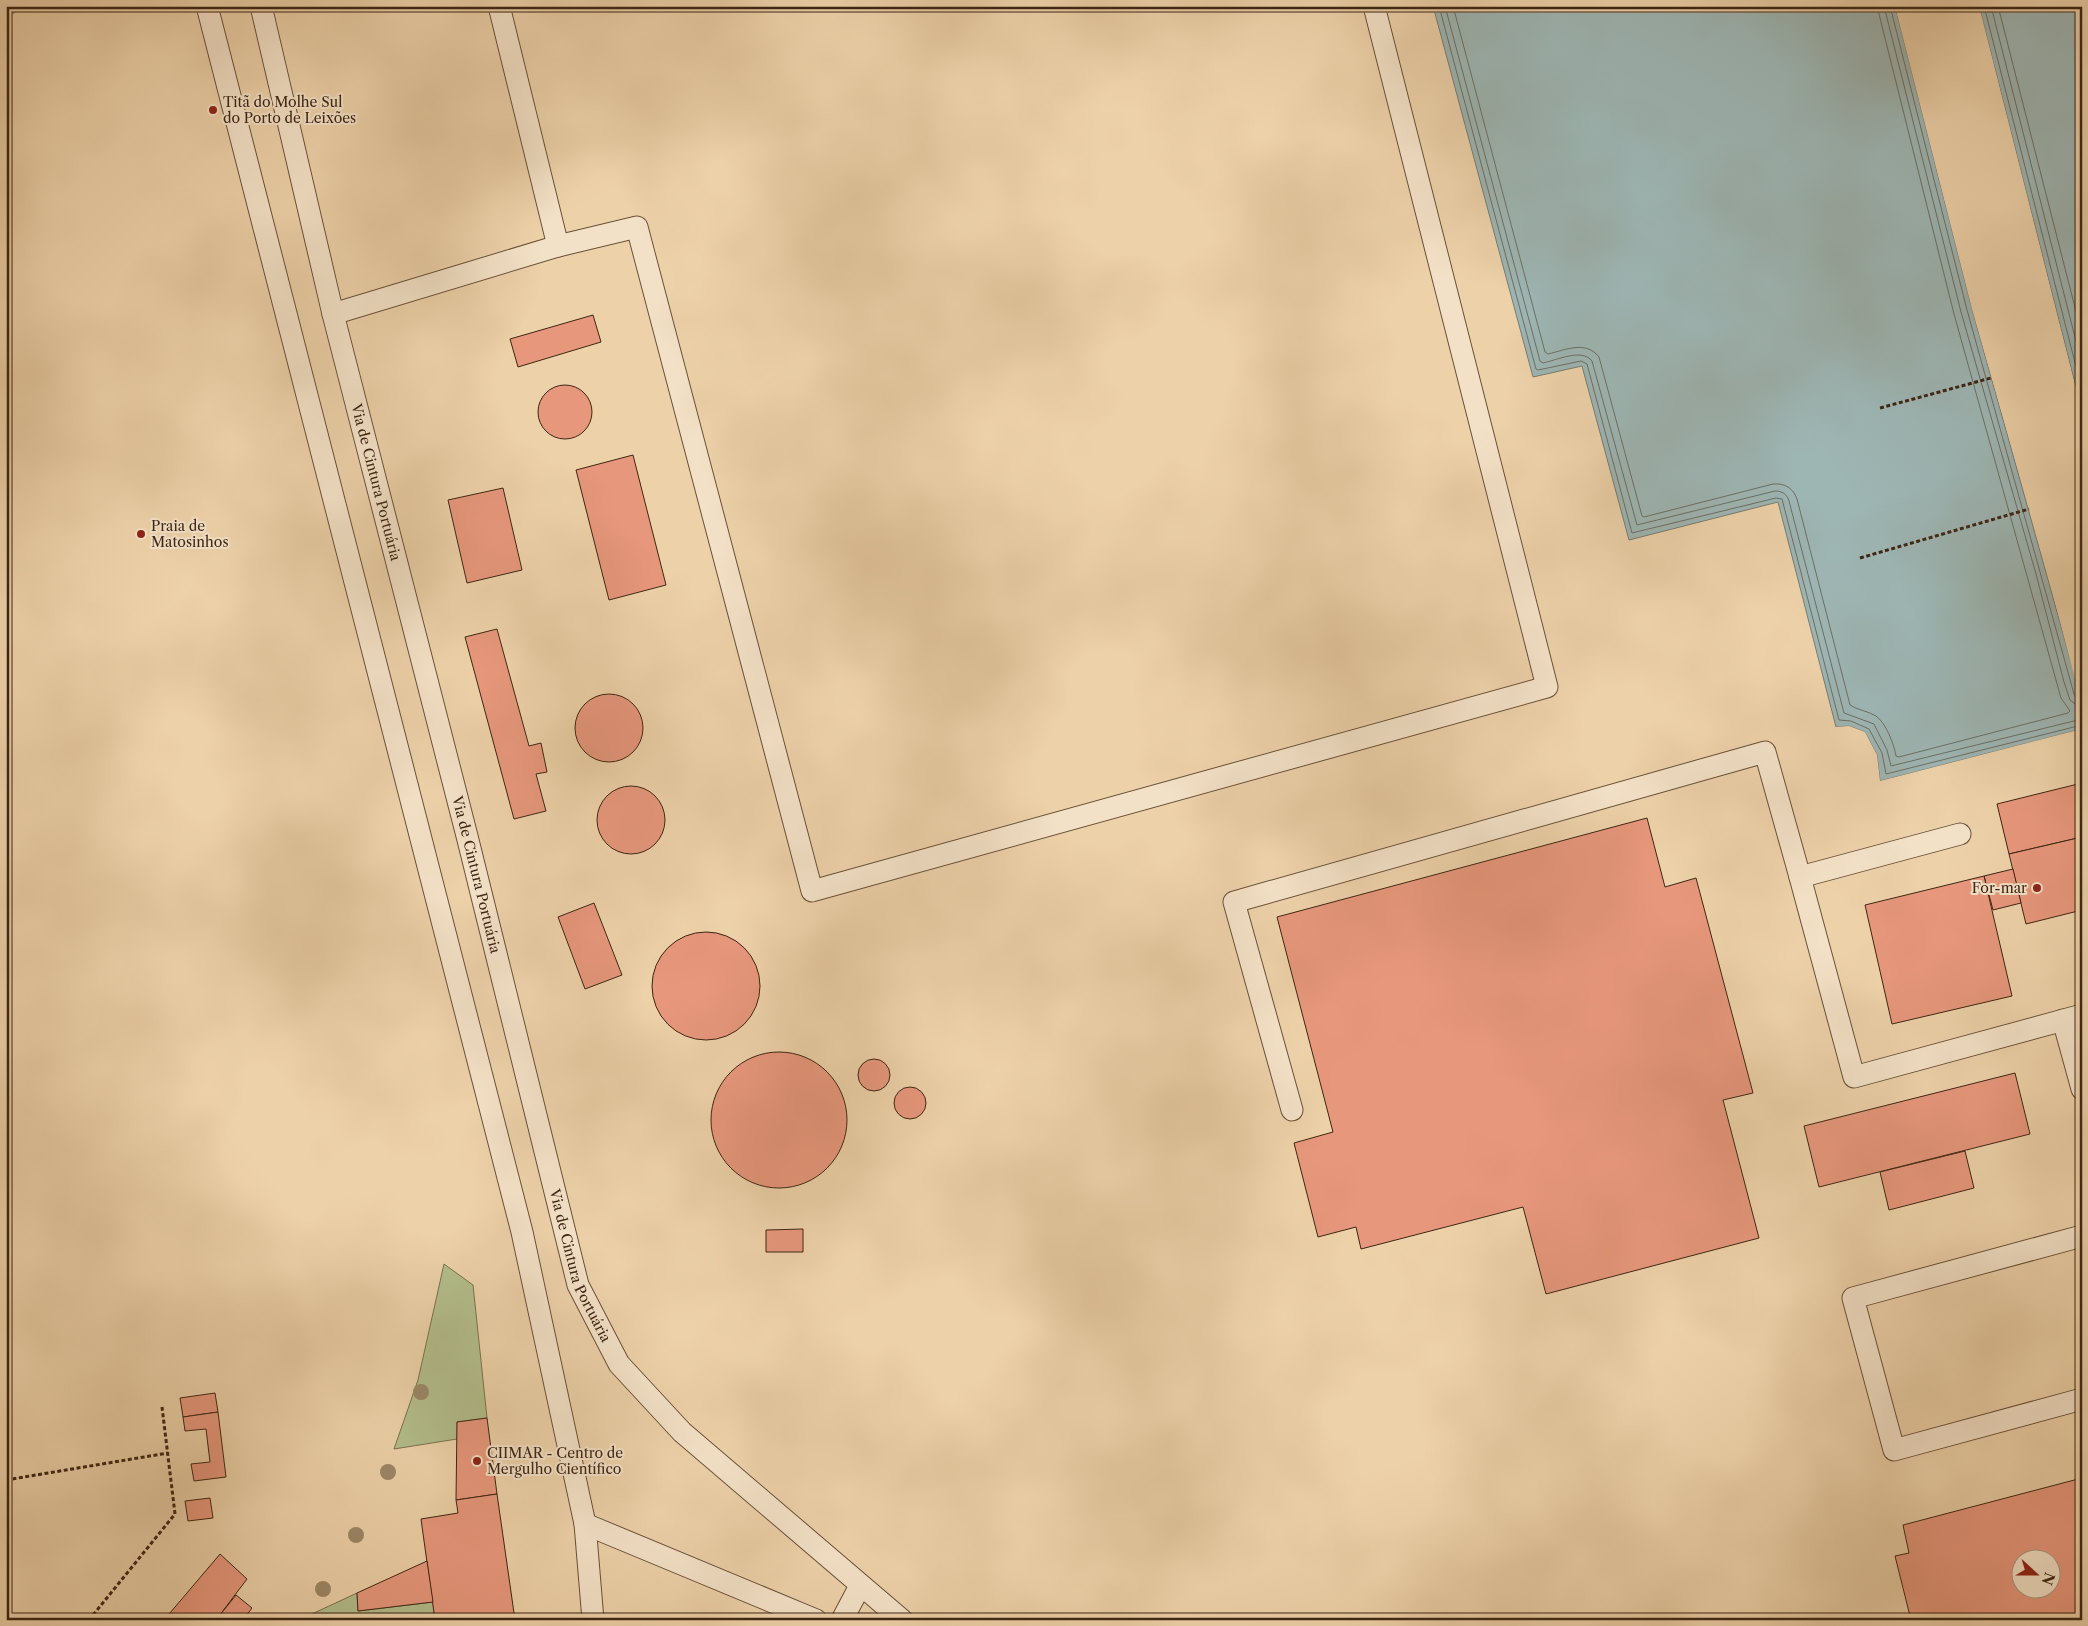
<svg xmlns="http://www.w3.org/2000/svg" width="2088" height="1626" font-family="'Libre Caslon Text',serif">
  <rect width="100%" height="100%" fill="#edd1a9"/>
  <filter id="stains"><feTurbulence type="fractalNoise" baseFrequency=".004" numOctaves="4"/><feColorMatrix values="0 0 0 0 .2 0 0 0 0 .09 0 0 0 0 .02 0 0 0 .5 -.17"/></filter>
  <radialGradient id="worn" r=".72"><stop offset=".6" stop-color="#630" stop-opacity="0"/><stop offset="1" stop-color="#630" stop-opacity=".3"/></radialGradient>
  <!-- green -->
  <g fill="#b3bd8c" stroke="#787250">
    <polygon points="444,1264 473,1285 487,1418 457,1422 457,1439 394,1449 418,1380"/>
    <polygon points="357,1593 358,1611 433,1602 435,1620 299,1620"/>
  </g>
  <!-- water -->
  <g fill="#9db5b3" stroke="#777c73">
    <polygon points="6,6 25,6 6,18"/>
    <polygon points="1433,6 1895,6 1972,309 2082,701 2082,729 1880,781 1877,755 1865,732 1849,726 1836,727 1778,502 1629,540 1582,366 1533,377"/>
    <polygon points="1979,6 2082,6 2082,411"/>
  </g>
  <!-- pier -->
  <g fill="#edd1a9">
    <polygon points="1895,6 1898,6 1974,308 2049,570 2078,678 2075,679 2047,571 1972,309"/>
    <polygon points="1977,6 1979,6 2082,413 2079,411"/>
    <polygon points="1849,726 1865,732 1877,755 1880,781 2082,729 2082,732 1880,784 1877,782 1875,755 1864,734 1849,728 1836,729 1836,727"/>
  </g>
  <g fill="none" stroke-linecap="round" stroke-linejoin="round">
    <!-- shore -->
    <g stroke="#6d6e64" stroke-width="1">
      <polyline points="1439,6 1536,369 1538,370 1581,361 1587,364 1632,533 1776,498 1782,499 1839,720 1851,721 1869,729 1882,753 1886,774 2082,725"/>
      <path d="M1445 6 1540 361 1543 363C1557 360 1582 348 1592 361L1637 525 1775 491C1782 491 1787 494 1789 501L1844 713 1874 724 1887 750 1891 766 2082 719"/>
      <path d="M1453 6 1545 352 1548 354C1565 350 1586 340 1599 357L1642 516 1644 517 1773 484C1785 483 1793 488 1797 499L1850 705C1857 710 1868 711 1876 716 1886 723 1894 744 1896 756L1899 757 2068 713 2070 711 2061 698 1954 314 1877 6"/>
      <polyline points="1884,6 1961,312 2036,574 2064,682 2070,700 2075,704 2082,705"/>
      <polyline points="1890,6 1967,310 2074,694 2077,698 2082,699"/>
      <polyline points="1984,6 2082,390"/>
      <polyline points="1991,6 2082,365"/>
      <polyline points="1998,6 2082,335"/>
    </g>
  </g>
  <!-- building -->
  <g fill="#e7977c" stroke="#3d2614" fill-rule="evenodd">
    <polygon points="593,315 601,342 518,367 510,339"/>
    <circle cx="565" cy="412" r="27"/>
    <polygon points="633,455 666,585 609,600 576,470"/>
    <polygon points="503,488 522,570 467,583 448,500"/>
    <polygon points="497,629 529,746 541,743 547,772 536,774 546,811 514,819 465,637"/>
    <circle cx="609" cy="728" r="34"/>
    <polygon points="2082,783 2082,837 2009,854 1997,804"/>
    <circle cx="631" cy="820" r="34"/>
    <polygon points="1647,818 1665,887 1696,878 1753,1093 1723,1100 1759,1238 1546,1294 1523,1207 1361,1249 1356,1227 1318,1237 1294,1143 1333,1132 1277,917"/>
    <polygon points="2082,837 2082,910 2026,924 2009,854"/>
    <polygon points="2013,869 2021,903 1993,910 1984,876"/>
    <polygon points="1984,876 2012,996 1892,1024 1865,905"/>
    <polygon points="594,903 622,975 585,989 558,917"/>
    <circle cx="706" cy="986" r="54"/>
    <circle cx="779" cy="1120" r="68"/>
    <circle cx="874" cy="1075" r="16"/>
    <polygon points="2015,1073 2030,1134 1819,1187 1804,1126"/>
    <circle cx="910" cy="1103" r="16"/>
    <polygon points="1965,1151 1974,1188 1889,1210 1880,1172"/>
    <polygon points="803,1229 803,1252 766,1252 766,1230"/>
    <polygon points="215,1393 218,1412 183,1417 180,1398"/>
    <polygon points="218,1412 226,1477 194,1481 191,1464 210,1462 206,1429 185,1431 183,1417"/>
    <polygon points="487,1418 497,1494 456,1500 457,1422"/>
    <path d="M2082 1478V1620H1911L1895 1556 1909 1553 1903 1525ZM2020 1558H2050V1588H2020Z"/>
    <polygon points="497,1494 515,1620 435,1620 421,1519 458,1513 456,1500"/>
    <polygon points="210,1498 213,1518 188,1521 185,1501"/>
    <polygon points="220,1554 247,1579 216,1620 164,1620"/>
    <polygon points="427,1561 433,1602 358,1611 357,1593"/>
    <polygon points="236,1595 252,1608 243,1620 216,1620"/>
  </g>
  <g fill="none" stroke-linecap="round" stroke-linejoin="round">
    <defs>
      <g id="lane">
        <polyline points="207,6 522,1232 585,1524 593,1620"/>
        <path id="s1" d="M261 6 333 314 467 836 578 1285 619 1364 682 1432 902 1620"/>
        <polyline points="499,6 558,246"/>
        <polyline points="333,314 558,246 637,227 812,891 1547,687 1374,6"/>
        <polyline points="1960,834 1800,877 1854,1077 2082,1015"/>
        <polyline points="2063,1020 2082,1089"/>
        <polyline points="1292,1110 1234,902 1765,752 1800,877"/>
        <polyline points="2082,1236 1853,1298 1894,1450 2082,1399"/>
        <polyline points="585,1524 816,1620"/>
        <polyline points="842,1620 860,1586"/>
      </g>
    </defs>
    <!-- lane casing -->
    <use href="#lane" stroke="#695139" stroke-width="23"/>
    <!-- path -->
    <g stroke="#3d2614" stroke-width="3" stroke-dasharray="4 2.5" stroke-linecap="butt">
      <polyline points="1880,408 1991,378"/>
      <polyline points="1860,558 2029,509"/>
      <polyline points="6,1480 168,1453"/>
      <polyline points="89,1620 175,1514 162,1407"/>
    </g>
    <!-- lane -->
    <use href="#lane" stroke="#f3e1c7" stroke-width="21"/>
  </g>
  <!-- trees -->
  <g fill="#9c8868">
    <circle cx="421" cy="1392" r="8"/>
    <circle cx="388" cy="1472" r="8"/>
    <circle cx="356" cy="1535" r="8"/>
    <circle cx="323" cy="1589" r="8"/>
  </g>
  <!-- markers -->
  <g fill="#8f2418" stroke="#f3e1c7" stroke-width="2">
    <circle cx="213" cy="110" r="5"/>
    <circle cx="141" cy="534" r="5"/>
    <circle cx="2037" cy="888" r="5"/>
    <circle cx="477" cy="1461" r="5"/>
  </g>
  <g text-anchor="middle" dominant-baseline="central" stroke-width="4" stroke-linejoin="round" paint-order="stroke">
    <!-- poi labels -->
    <g font-size="14" fill="#3d2614" stroke="#f3e1c7" text-anchor="start">
      <text x="223" y="102">Titã do Molhe Sul<tspan x="223" dy="16">do Porto de Leixões</tspan></text>
      <text x="151" y="526">Praia de<tspan x="151" dy="16">Matosinhos</tspan></text>
      <text x="2027" y="888" text-anchor="end">For-mar</text>
      <text x="487" y="1453">CIIMAR - Centro de<tspan x="487" dy="16">Mergulho Científico</tspan></text>
    </g>
    <!-- street labels -->
    <g font-size="14" fill="#3d2614" stroke="#f3e1c7">
      <text stroke="none"><textPath href="#s1" startOffset="490">Via de Cintura Portuária</textPath></text>
      <text stroke="none"><textPath href="#s1" startOffset="895">Via de Cintura Portuária</textPath></text>
      <text stroke="none"><textPath href="#s1" startOffset="1300">Via de Cintura Portuária</textPath></text>
    </g>
  </g>
  <!-- margin -->
  <rect width="2088" height="1626" fill="none" stroke="#edd1a9" stroke-width="25"/>
  <rect x="8" y="8" width="2073" height="1611" fill="none" stroke="#3d2614" stroke-width="2.5"/>
  <rect x="12" y="12" width="2063" height="1601" fill="none" stroke="#3d2614"/>
  <!-- north arrow -->
  <g transform="translate(2036 1574) rotate(111)"><circle r="24" fill="#f3e1c7" stroke="#aa967f"/>
  <path d="M0-4L9 19L0 12L-9 19Z" fill="#8f2418"/>
  <text y="-8" font-size="14" font-weight="bold" text-anchor="middle" fill="#3d2614">N</text>
  </g>
  <rect width="100%" height="100%" filter="url(#stains)"/>
  <rect width="100%" height="100%" fill="url(#worn)"/>
</svg>
